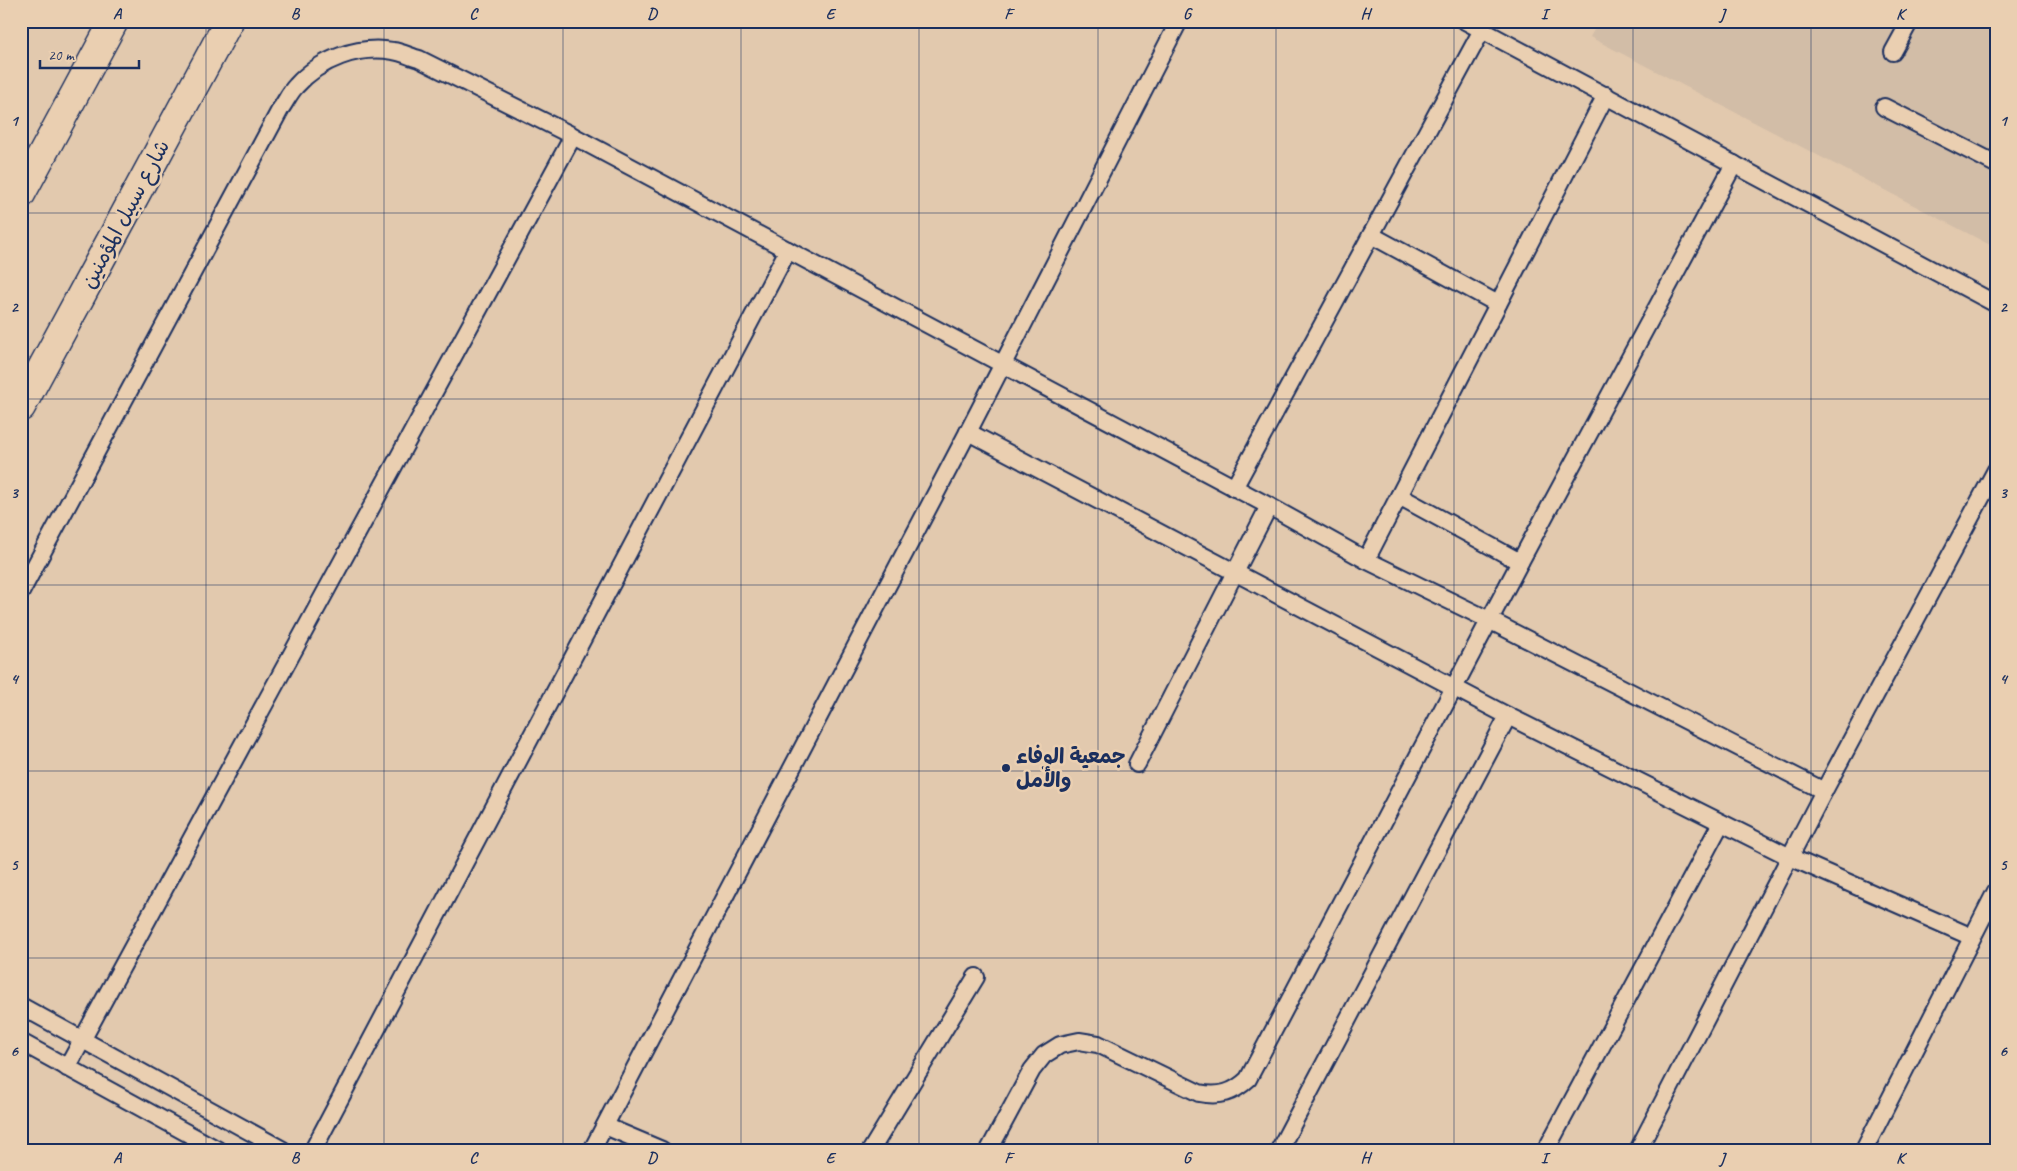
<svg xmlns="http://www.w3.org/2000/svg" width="2017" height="1171" font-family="Caveat,'Playpen Sans Arabic',sans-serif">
  <rect width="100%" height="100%" fill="#e2c9ae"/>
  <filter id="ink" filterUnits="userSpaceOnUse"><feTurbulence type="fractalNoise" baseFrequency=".02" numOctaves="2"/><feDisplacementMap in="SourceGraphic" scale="10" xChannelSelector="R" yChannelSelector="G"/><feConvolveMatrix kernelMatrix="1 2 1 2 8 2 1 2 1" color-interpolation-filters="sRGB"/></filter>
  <g filter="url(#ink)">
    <!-- built -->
    <polygon fill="#d2bda7" points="1599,21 1996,21 1996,248 1590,37"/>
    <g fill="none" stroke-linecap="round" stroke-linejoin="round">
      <defs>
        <g id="lane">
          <polyline points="1465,21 1996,304"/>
          <polyline points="1893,52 1910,21"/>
          <polyline points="1884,107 1996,164"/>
          <polyline points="1371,235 1498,304"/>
          <polyline points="968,432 1508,716 1790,857 1972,937"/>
          <polyline points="1234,488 1482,30"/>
          <polyline points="1399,496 1520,562"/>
          <polyline points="1366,560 1606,95"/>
          <path d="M21 592 281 108C286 101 290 92 296 86 320 59 358 45 393 51 402 52 411 57 419 59L573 136 1269 506 1366 560 1489 620 1824 791"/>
          <polyline points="1137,764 1269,506"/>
          <polyline points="21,1006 283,1150"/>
          <polyline points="21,1042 218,1150"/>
          <polyline points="67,1068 573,136"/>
          <polyline points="605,1126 662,1150"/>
          <polyline points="313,1150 788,250"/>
          <polyline points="592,1150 968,432 1179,21"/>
          <polyline points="871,1150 976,977"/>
          <path d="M989 1150 1032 1070 1044 1055 1060 1045 1079 1041 1098 1044 1199 1093C1220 1097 1233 1093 1248 1079L1520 562 1734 164"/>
          <polyline points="1279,1150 1508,716"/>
          <polyline points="1546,1150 1721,823"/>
          <polyline points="1638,1150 1824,791 1996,470"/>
          <polyline points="1864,1150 1996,891"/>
        </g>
        <g id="secondary">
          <polyline points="21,194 114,21"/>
          <polyline points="21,407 229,21"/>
        </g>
      </defs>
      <!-- lane casing -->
      <use href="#lane" stroke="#1b2f5e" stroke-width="20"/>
      <!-- secondary casing -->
      <use href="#secondary" stroke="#1b2f5e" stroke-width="31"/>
      <!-- lane -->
      <use href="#lane" stroke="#eacfb1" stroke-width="16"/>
      <!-- secondary -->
      <use href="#secondary" stroke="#eacfb1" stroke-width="28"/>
    </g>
  </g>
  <!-- grid -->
  <path fill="none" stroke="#1b2f5e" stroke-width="1" stroke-opacity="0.55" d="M206 21V1150M384 21V1150M563 21V1150M741 21V1150M919 21V1150M1098 21V1150M1276 21V1150M1454 21V1150M1633 21V1150M1811 21V1150M21 213H1996M21 399H1996M21 585H1996M21 771H1996M21 958H1996"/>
  <!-- markers -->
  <circle fill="#1b2f5e" stroke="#eacfb1" stroke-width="2" cx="1006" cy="768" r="5"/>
  <g text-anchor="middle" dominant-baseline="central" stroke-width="5" stroke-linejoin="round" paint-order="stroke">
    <!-- street labels -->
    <g font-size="21" fill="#1b2f5e" stroke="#eacfb1">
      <text transform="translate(125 214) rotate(-62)">شارع سبيل المؤمنين</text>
    </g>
    <!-- poi labels -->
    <g font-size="21" font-weight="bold" fill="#1b2f5e" stroke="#eacfb1" text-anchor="start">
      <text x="1016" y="756">جمعية الوفاء<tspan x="1016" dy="24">والأمل</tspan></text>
    </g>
  </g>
  <!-- margin -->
  <rect width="2017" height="1171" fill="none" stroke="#eacfb1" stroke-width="55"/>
  <!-- scale -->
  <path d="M40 60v8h99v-8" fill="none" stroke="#1b2f5e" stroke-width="2.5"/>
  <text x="48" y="60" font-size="15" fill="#1b2f5e" stroke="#eacfb1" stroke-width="4" paint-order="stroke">20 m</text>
  <rect x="28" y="28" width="1962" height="1116" fill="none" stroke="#1b2f5e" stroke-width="2"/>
  <g font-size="16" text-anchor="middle" font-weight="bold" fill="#1b2f5e">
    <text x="117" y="19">A</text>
    <text x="295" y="19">B</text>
    <text x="473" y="19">C</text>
    <text x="652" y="19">D</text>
    <text x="830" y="19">E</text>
    <text x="1008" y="19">F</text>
    <text x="1187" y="19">G</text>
    <text x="1365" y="19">H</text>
    <text x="1544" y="19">I</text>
    <text x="1722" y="19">J</text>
    <text x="1900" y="19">K</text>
    <text x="14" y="126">1</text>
    <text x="2003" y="126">1</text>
    <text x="14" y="312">2</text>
    <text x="2003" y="312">2</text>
    <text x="14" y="498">3</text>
    <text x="2003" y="498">3</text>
    <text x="14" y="684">4</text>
    <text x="2003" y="684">4</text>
    <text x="14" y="870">5</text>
    <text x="2003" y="870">5</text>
    <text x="14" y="1056">6</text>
    <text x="2003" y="1056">6</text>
    <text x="117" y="1163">A</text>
    <text x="295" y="1163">B</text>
    <text x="473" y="1163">C</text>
    <text x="652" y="1163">D</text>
    <text x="830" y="1163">E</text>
    <text x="1008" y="1163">F</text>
    <text x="1187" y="1163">G</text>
    <text x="1365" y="1163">H</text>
    <text x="1544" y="1163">I</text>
    <text x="1722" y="1163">J</text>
    <text x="1900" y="1163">K</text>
  </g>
</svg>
